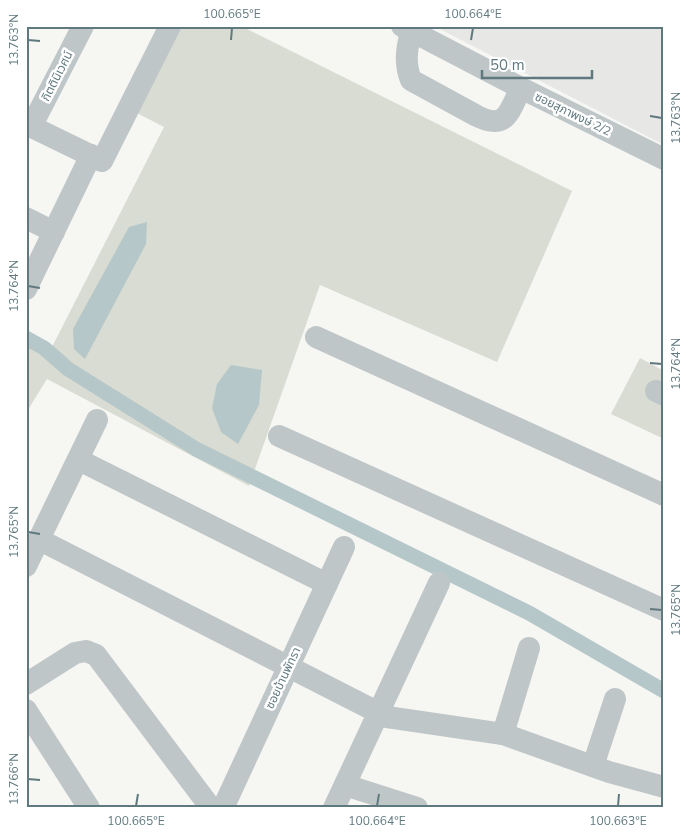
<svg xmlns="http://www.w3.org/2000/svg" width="690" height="834" font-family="'Nunito Sans','Noto Sans Thai',sans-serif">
  <rect width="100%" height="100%" fill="#f6f6f3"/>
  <!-- built -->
  <polygon fill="#e7e7e6" points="434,26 664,26 664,145"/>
  <!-- green -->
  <g fill="#d8dcd2">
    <polygon points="178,26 248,26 247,29 572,191 497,362 320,285 249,486 47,379 26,413 26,345 44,355 52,347 164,127 135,112"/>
    <polygon points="640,358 664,371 664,439 611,414"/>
  </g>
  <!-- water -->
  <g fill="#b5c7c8">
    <polygon points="147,222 146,244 85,359 74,349 73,329 129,227"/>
    <polygon points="231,365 262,370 259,405 238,444 221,432 212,408 217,384"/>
  </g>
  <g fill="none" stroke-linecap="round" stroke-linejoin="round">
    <!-- canal -->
    <polyline stroke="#b5c7c8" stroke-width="15" points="26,338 44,348 68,369 196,449 529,613 664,691"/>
    <!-- minor -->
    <g stroke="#bfc6c8" stroke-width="22">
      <polyline points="402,26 521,88 664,159"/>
      <path d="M411 31C407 48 404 63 411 80L477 116C507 131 509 111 521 88"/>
      <polyline points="26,124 102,161 170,26"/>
      <polyline points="31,127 83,26"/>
      <polyline points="26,218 54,232"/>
      <polyline points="26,289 91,155"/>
      <polyline points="316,337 664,495"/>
      <polyline points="656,391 664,395"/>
      <polyline points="279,436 664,610"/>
      <polyline points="79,460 327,584"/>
      <polyline points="40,540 387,717 503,734 609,772 664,787"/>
      <polyline points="26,566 97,420"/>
      <polyline points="26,684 75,653 86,651 96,655 211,808"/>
      <polyline points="26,710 89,808"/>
      <polyline points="503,734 529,648"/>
      <polyline points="593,766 615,699"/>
      <polyline points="345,785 417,808"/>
      <polyline points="223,808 344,547"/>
      <polyline points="334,808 439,583"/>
    </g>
  </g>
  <!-- ticks -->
  <path fill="none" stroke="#60797f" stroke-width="2" d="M28 40 40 41M231 40 232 28M471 40 473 28M650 116 662 118M28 286 40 288M650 363 662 364M28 532 40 534M650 609 662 610M28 779 40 780M136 806 138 794M377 806 379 794M618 806 619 794"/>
  <g text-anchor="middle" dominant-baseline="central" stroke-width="5" stroke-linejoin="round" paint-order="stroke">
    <!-- street labels -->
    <g font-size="12" fill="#60797f" stroke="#fff">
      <text transform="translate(57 76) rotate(-63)">กิตตินิเวศน์</text>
      <text transform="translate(573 114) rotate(26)">ซอยสุภาพงษ์ 2/2</text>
      <text transform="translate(283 678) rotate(-65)">ซอยบ้านพัทรา</text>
    </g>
  </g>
  <!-- border -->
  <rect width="690" height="834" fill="none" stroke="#ffffff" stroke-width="55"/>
  <!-- scale -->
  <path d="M482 70v8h110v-8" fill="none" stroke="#60797f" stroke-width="2.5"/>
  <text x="490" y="70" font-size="15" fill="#60797f" stroke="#ffffff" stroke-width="4" paint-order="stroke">50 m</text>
  <rect x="28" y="28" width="634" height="778" fill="none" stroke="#60797f" stroke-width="2"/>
  <g font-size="12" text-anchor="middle" fill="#60797f">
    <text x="232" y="18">100.665°E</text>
    <text x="473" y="18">100.664°E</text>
    <text transform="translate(14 40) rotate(-90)" y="4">13.763°N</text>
    <text transform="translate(676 118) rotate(-90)" y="4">13.763°N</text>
    <text transform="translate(14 286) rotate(-90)" y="4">13.764°N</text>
    <text transform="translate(676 364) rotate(-90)" y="4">13.764°N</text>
    <text transform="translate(14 532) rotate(-90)" y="4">13.765°N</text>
    <text transform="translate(676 610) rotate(-90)" y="4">13.765°N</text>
    <text transform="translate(14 779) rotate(-90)" y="4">13.766°N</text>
    <text x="136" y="825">100.665°E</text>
    <text x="377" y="825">100.664°E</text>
    <text x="618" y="825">100.663°E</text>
  </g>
</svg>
